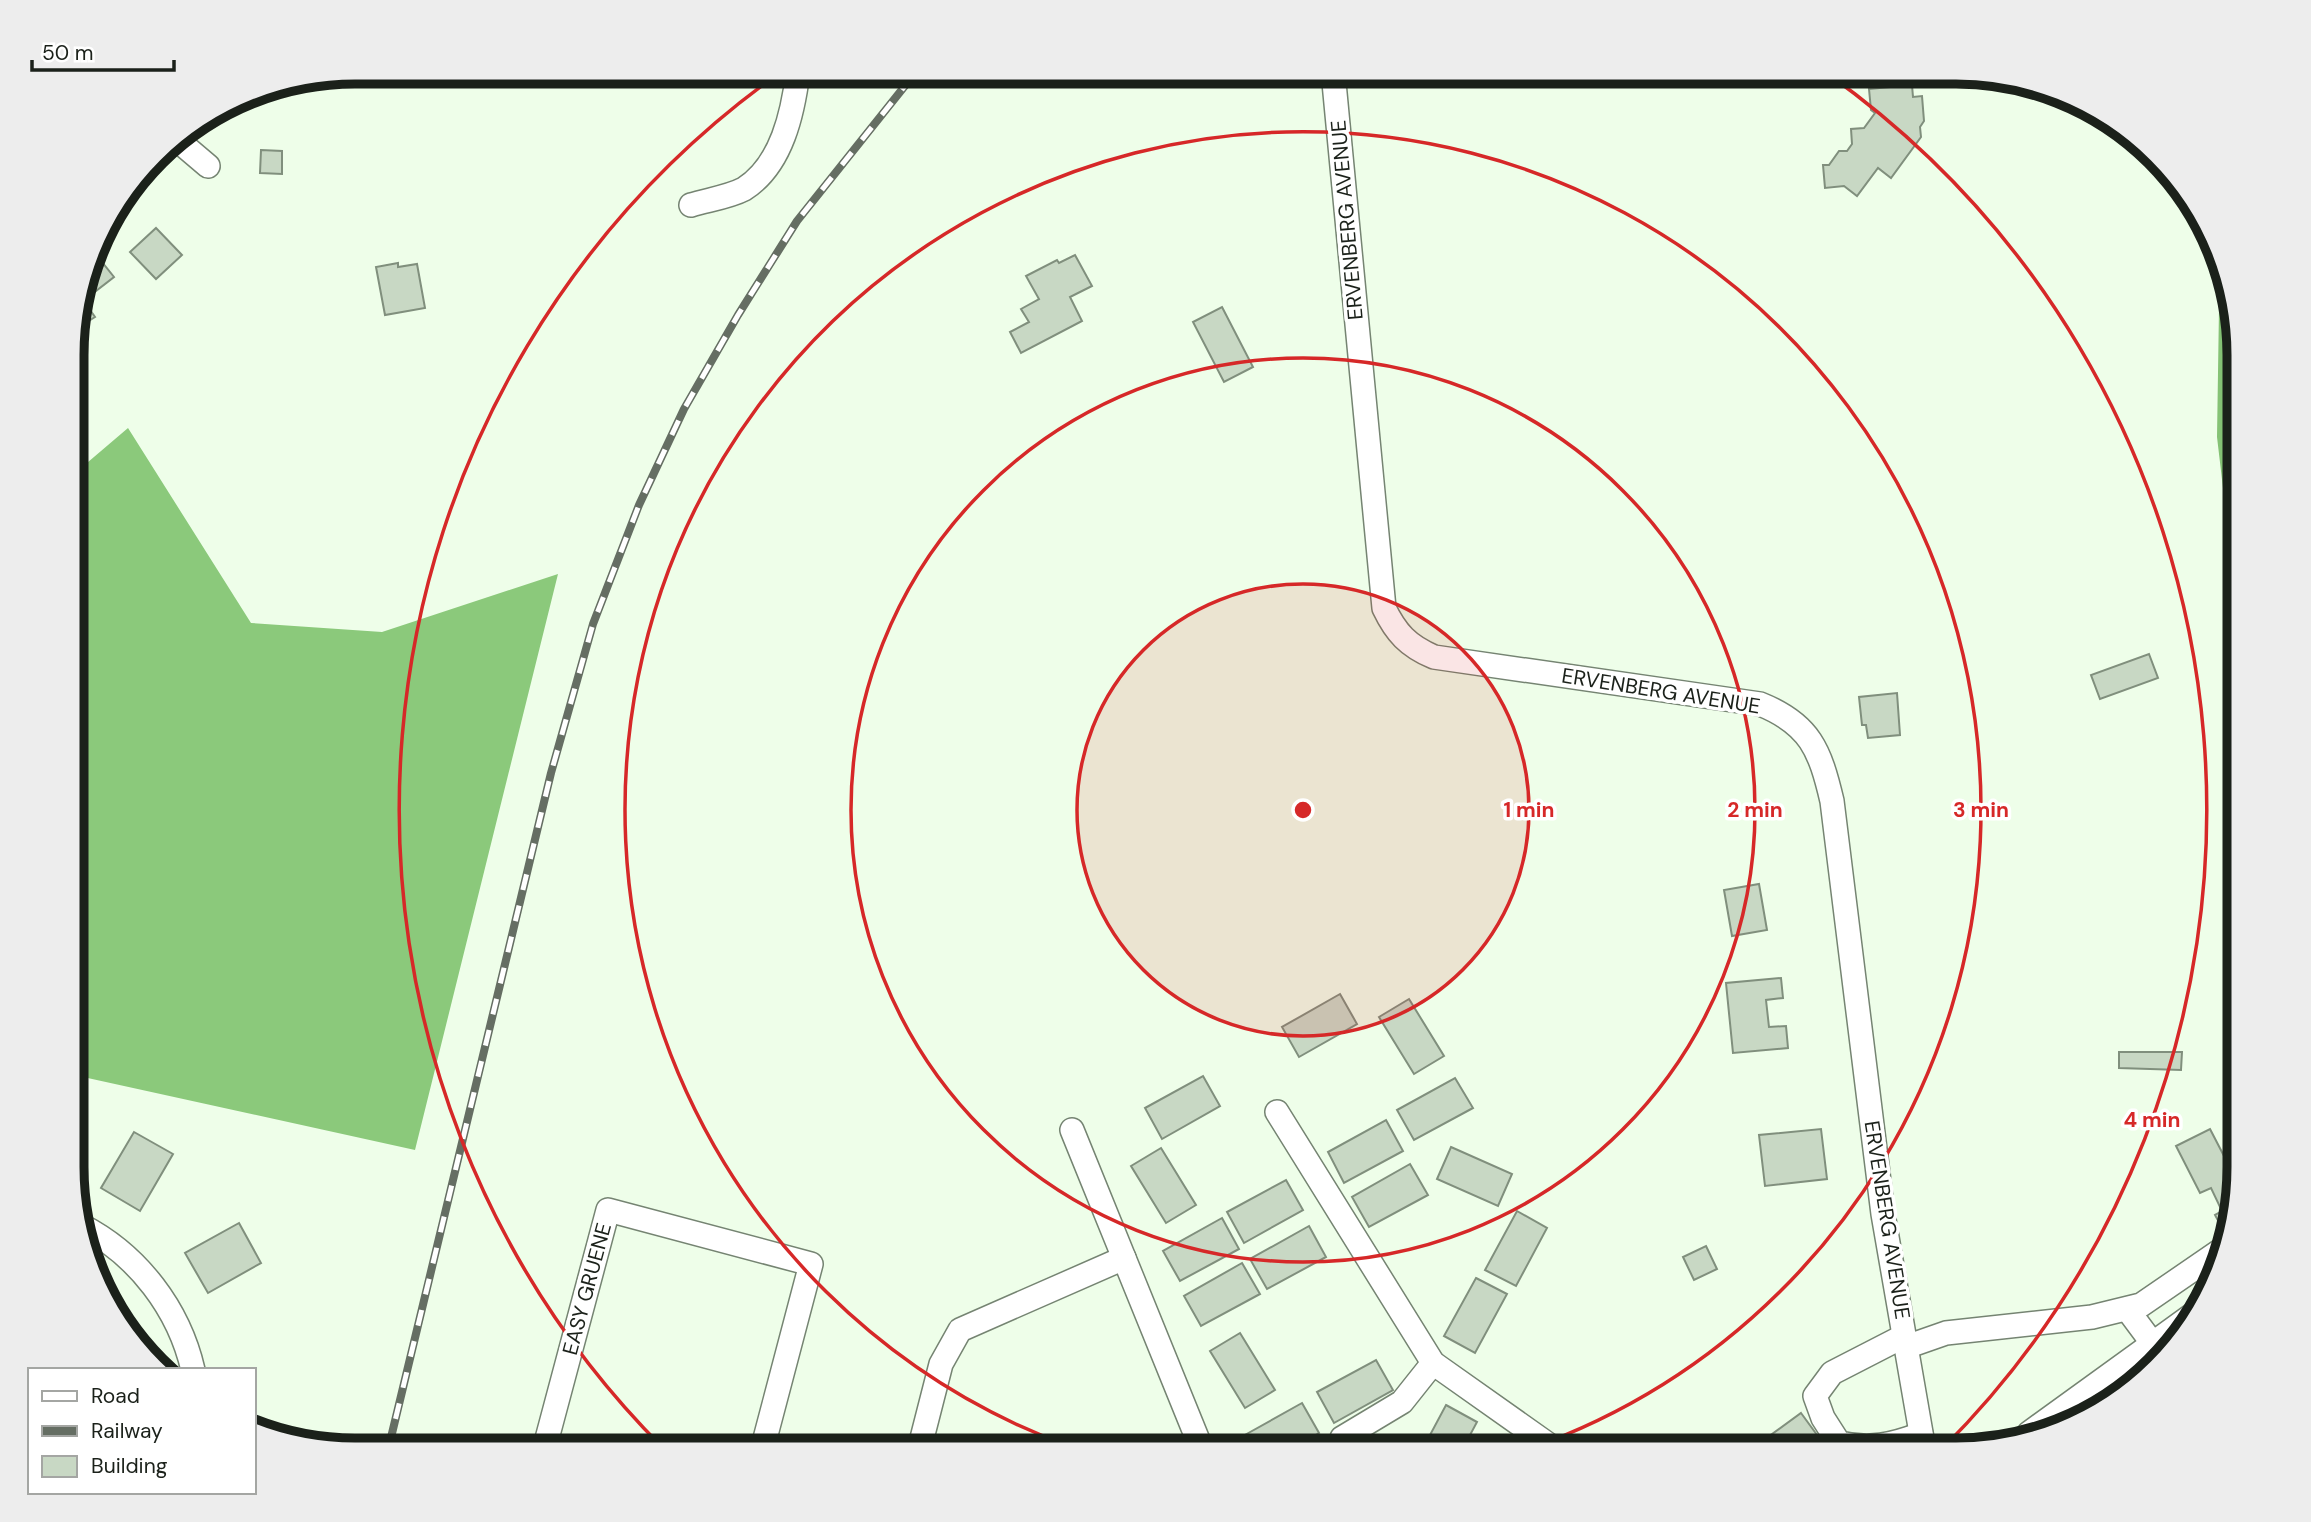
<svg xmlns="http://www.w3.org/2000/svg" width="2311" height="1522" font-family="'DM Sans',sans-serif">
  <rect width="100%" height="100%" fill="#eefee9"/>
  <!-- forest -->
  <polygon fill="#8bc97b" points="128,428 251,623 382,632 558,574 415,1150 74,1075 74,474"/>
  <!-- water -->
  <polygon fill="#85c275" points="2214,256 2239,337 2239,646 2233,622 2227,522 2217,437 2219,308"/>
  <!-- building -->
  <g fill="#c8d8c4" stroke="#808f7d" stroke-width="2">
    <polygon points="1756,72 1803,72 1759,83"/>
    <polygon points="1912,85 1913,97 1922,96 1924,121 1920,127 1921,137 1891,178 1878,168 1857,196 1844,186 1825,188 1823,165 1829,165 1839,151 1847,151 1852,144 1851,129 1864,128 1875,113 1871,110 1869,89"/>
    <polygon points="261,150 282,151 282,174 260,173"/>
    <polygon points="156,228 182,255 156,279 130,252"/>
    <polygon points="94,252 114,277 92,294 84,284"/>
    <polygon points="1075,255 1092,286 1070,297 1082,321 1021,353 1010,332 1029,322 1021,309 1039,299 1026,276 1057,260 1059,263"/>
    <polygon points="398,263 398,267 417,264 425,308 385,315 376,267"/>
    <polygon points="88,307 95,317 74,330 75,316"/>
    <polygon points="1222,307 1253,367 1224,382 1193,322"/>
    <polygon points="2149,654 2158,678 2100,699 2091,675"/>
    <polygon points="1897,693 1900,735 1868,738 1866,725 1862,725 1859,697"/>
    <polygon points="1759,884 1767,930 1732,936 1724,890"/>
    <polygon points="1781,978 1783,998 1766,1000 1769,1027 1786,1026 1788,1048 1733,1053 1726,983"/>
    <polygon points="1340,994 1357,1024 1299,1057 1282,1027"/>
    <polygon points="1409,999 1444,1056 1414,1074 1379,1017"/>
    <polygon points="2119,1052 2182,1052 2181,1070 2119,1068"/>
    <polygon points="1203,1076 1220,1106 1162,1139 1145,1108"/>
    <polygon points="1455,1078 1473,1108 1414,1140 1397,1110"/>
    <polygon points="1386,1120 1403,1151 1344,1183 1328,1152"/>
    <polygon points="1821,1129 1827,1179 1765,1186 1759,1135"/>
    <polygon points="2210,1129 2239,1185 2231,1226 2223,1230 2215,1215 2222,1211 2211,1188 2200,1193 2176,1146"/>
    <polygon points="134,1132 173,1154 140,1211 101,1188"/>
    <polygon points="1451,1147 1512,1174 1498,1206 1437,1179"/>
    <polygon points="1161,1148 1196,1205 1166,1223 1131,1166"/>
    <polygon points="1410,1164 1428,1195 1369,1227 1352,1197"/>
    <polygon points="1286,1180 1303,1210 1244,1243 1227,1212"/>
    <polygon points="1517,1211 1547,1228 1516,1286 1485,1270"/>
    <polygon points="1222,1218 1239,1249 1180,1281 1163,1251"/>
    <polygon points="239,1223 261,1263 208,1293 185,1253"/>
    <polygon points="1309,1226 1326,1257 1267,1289 1250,1259"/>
    <polygon points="1706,1246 1717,1269 1694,1280 1683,1257"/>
    <polygon points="1242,1263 1260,1294 1201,1326 1184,1296"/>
    <polygon points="1476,1278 1507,1294 1475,1353 1444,1336"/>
    <polygon points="1240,1333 1275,1390 1245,1408 1210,1351"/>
    <polygon points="1376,1360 1393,1390 1334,1423 1317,1392"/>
    <polygon points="1302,1403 1319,1433 1290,1450 1252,1450 1243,1436"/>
    <polygon points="1446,1405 1477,1422 1462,1450 1422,1450"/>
    <polygon points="1801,1413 1828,1450 1750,1450"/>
  </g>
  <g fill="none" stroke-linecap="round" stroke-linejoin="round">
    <defs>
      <g id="minor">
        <path d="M1333 72 1384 608C1396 633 1408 646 1434 657L1760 704C1810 724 1820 750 1832 801L1883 1214 1924 1450"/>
        <polyline points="175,138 208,166"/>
        <path d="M691 205C707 200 729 197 744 189 782 165 793 112 798 72"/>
        <polyline points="1277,1112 1433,1363 1556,1450"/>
        <polyline points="1072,1130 1202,1450"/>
        <path d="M82 1226C138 1255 179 1309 193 1370"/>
        <polyline points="2127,1309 2153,1344"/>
        <path d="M1904 1336 1832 1373 1815 1396 1823 1418 1839 1443C1870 1450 1892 1445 1921 1434"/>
        <polyline points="1906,1347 1946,1333 2092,1317 2141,1305 2227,1246"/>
        <polyline points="2029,1433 2199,1310"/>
        <polyline points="1342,1438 1402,1402 1433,1363"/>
        <polyline points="544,1450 608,1210 811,1264 762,1450"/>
        <polyline points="919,1450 941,1364 960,1330 1124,1258"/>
      </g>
    </defs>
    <!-- minor casing -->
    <use href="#minor" stroke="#758472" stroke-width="26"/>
    <!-- minor -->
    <use href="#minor" stroke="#fff" stroke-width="23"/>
    <defs>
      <polyline id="rail" points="388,1450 551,773 593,624 639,505 684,409 738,315 797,221 916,72"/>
    </defs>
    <!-- rail casing -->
    <use href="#rail" stroke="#656e63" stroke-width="8"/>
    <!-- rail -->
    <use href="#rail" stroke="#fff" stroke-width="5" stroke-dasharray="16" stroke-linecap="butt"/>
  </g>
  <!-- distance rings -->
  <circle cx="1303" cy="810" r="226" fill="#d62828" fill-opacity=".12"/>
  <g fill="none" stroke="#d62828" stroke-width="3.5">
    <circle cx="1303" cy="810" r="226"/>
    <circle cx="1303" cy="810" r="452"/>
    <path d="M1077 1449A678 678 0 1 1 1529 1449"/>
    <path d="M664 1449A904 904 0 0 1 778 74M1828 74A904 904 0 0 1 1942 1449"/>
  </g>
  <g text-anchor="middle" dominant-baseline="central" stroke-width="7" stroke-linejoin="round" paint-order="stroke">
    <!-- street labels -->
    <g font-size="21" fill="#1b211a" stroke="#fff">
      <text transform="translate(1347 220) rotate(-95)">ERVENBERG AVENUE</text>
      <text transform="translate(1661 691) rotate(9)">ERVENBERG AVENUE</text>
      <text transform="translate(1887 1220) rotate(81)">ERVENBERG AVENUE</text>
      <text transform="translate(587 1289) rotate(-75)">EASY GRUENE</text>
    </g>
  </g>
  <!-- crop -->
  <path d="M0 0H2311V1522H0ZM355 84H1956A271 271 0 0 1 2227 355V1167A271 271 0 0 1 1956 1438H355A271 271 0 0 1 84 1167V355A271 271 0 0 1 355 84Z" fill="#ededed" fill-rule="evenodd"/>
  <path fill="none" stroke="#1b211a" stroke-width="9" d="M355 84H1956A271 271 0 0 1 2227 355V1167A271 271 0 0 1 1956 1438H355A271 271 0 0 1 84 1167V355A271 271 0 0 1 355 84Z"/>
  <circle cx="1303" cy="810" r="10" fill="#d62828" stroke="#fff" stroke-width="3.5"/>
  <g font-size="21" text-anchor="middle" font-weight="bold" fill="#d62828" stroke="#fff" stroke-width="7" stroke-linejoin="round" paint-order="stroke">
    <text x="1529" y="817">1 min</text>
    <text x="1755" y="817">2 min</text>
    <text x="1981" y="817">3 min</text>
    <text x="2152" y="1127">4 min</text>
  </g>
  <!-- legend -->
  <rect x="28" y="1368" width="228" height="126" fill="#ffffff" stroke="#a4a6a3" stroke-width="2"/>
  <rect x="42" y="1391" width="35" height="10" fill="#ffffff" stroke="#a4a6a3" stroke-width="2"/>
  <text x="91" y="1403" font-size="21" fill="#1b211a">Road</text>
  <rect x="42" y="1426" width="35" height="10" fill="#656e63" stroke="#a4a6a3" stroke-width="2"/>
  <text x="91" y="1438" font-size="21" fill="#1b211a">Railway</text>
  <rect x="42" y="1456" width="35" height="21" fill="#c8d8c4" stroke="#a4a6a3" stroke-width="2"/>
  <text x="91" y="1473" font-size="21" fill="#1b211a">Building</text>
  <!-- scale -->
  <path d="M32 60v10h142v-10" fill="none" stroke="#1b211a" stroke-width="3.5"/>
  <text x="42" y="60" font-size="21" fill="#1b211a" stroke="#ffffff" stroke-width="5" paint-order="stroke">50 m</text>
</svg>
